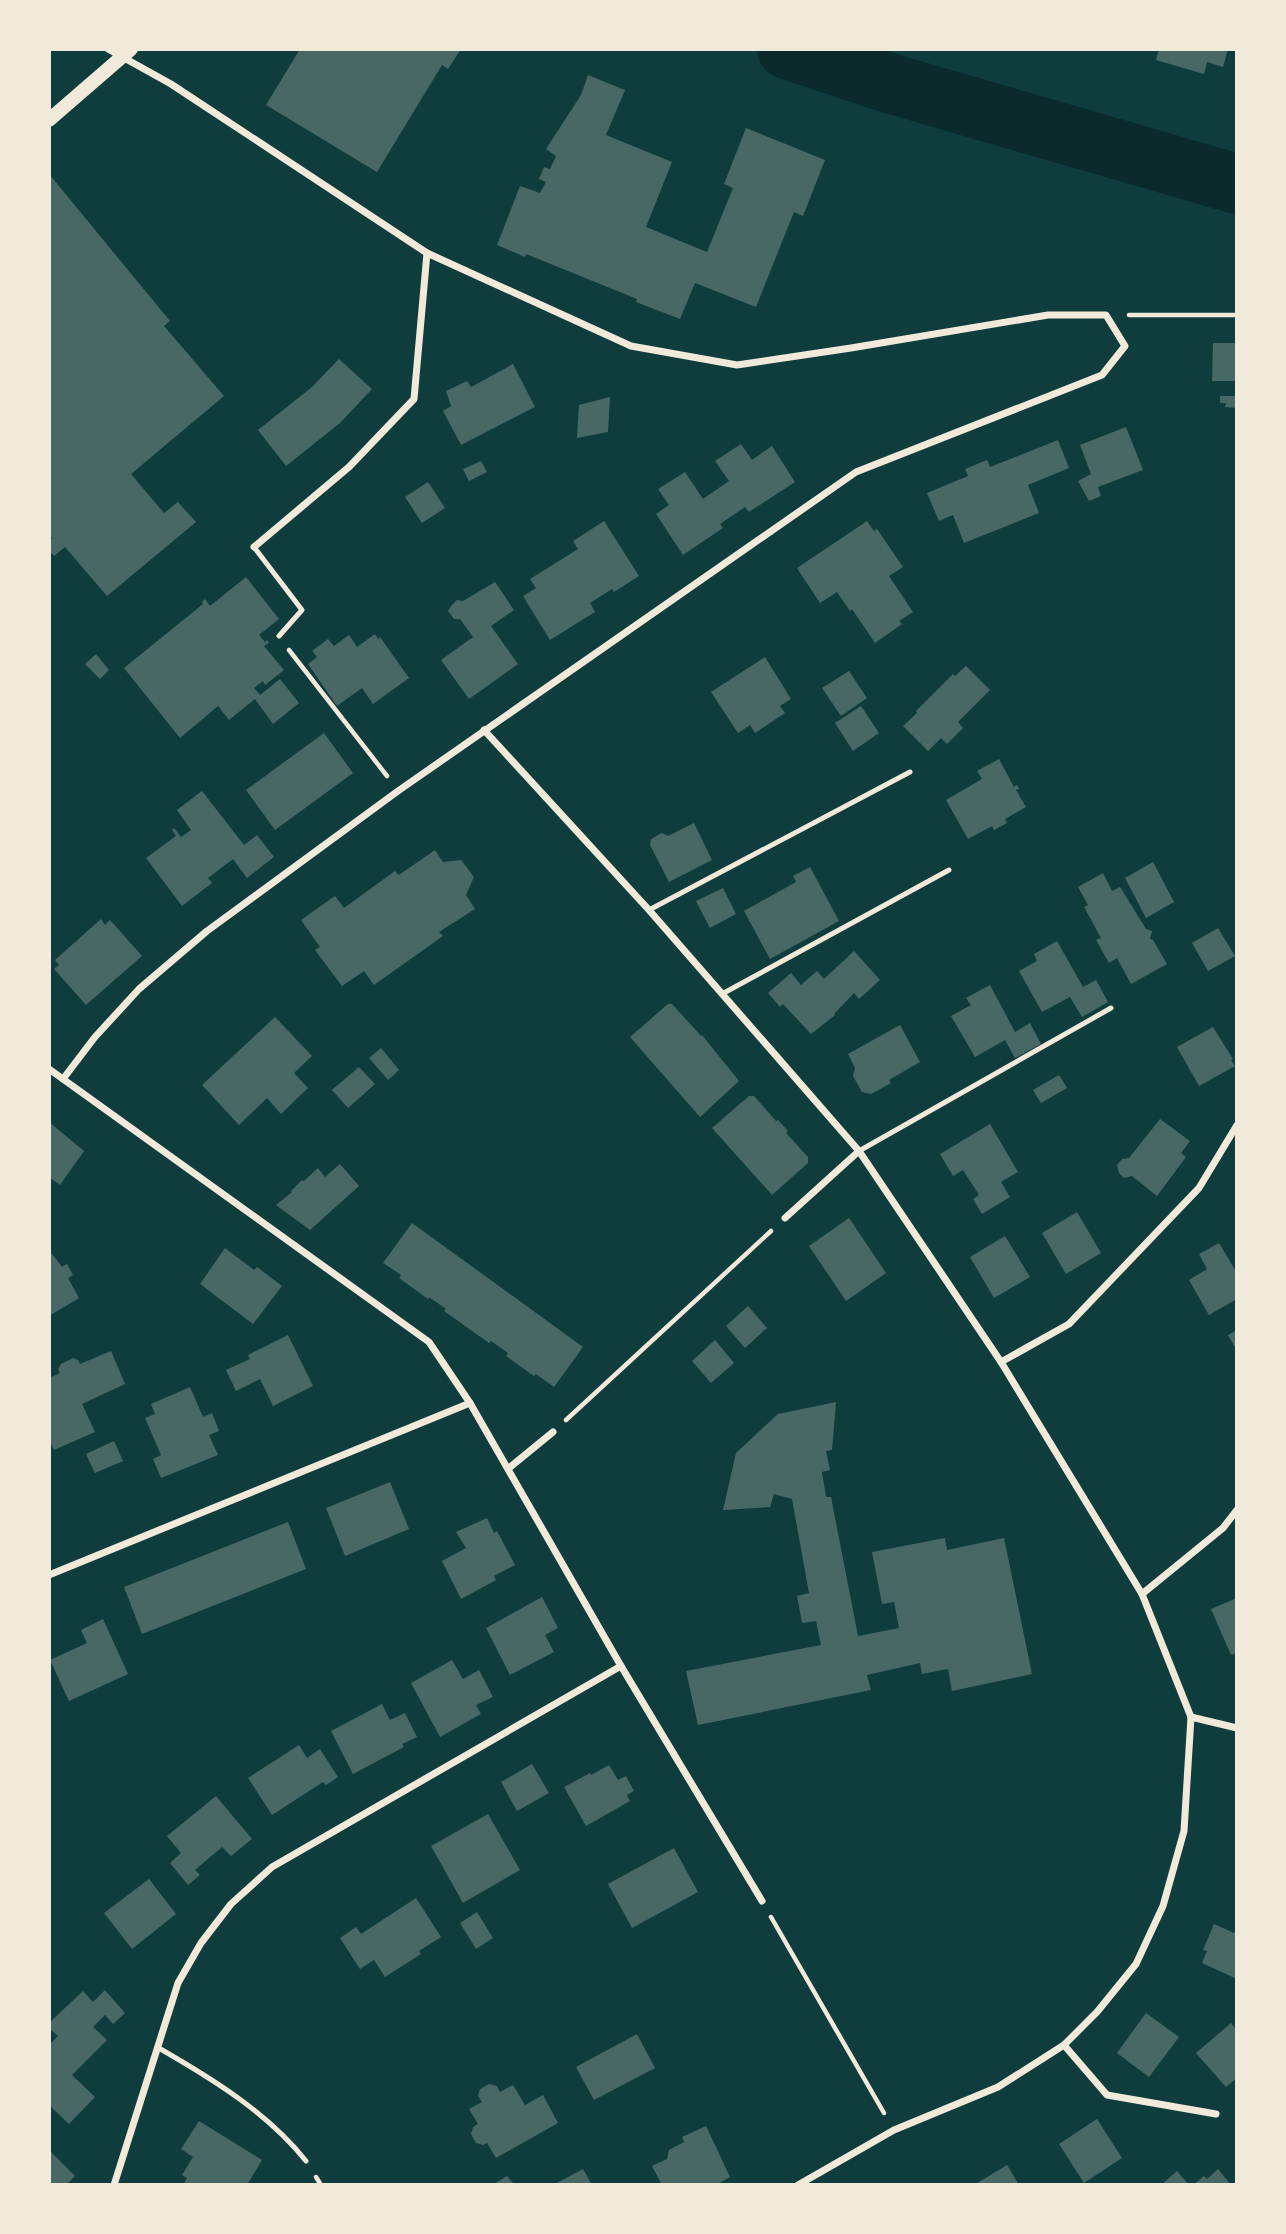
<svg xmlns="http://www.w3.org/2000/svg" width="1286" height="2234" font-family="Commissioner,sans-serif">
  <rect width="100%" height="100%" fill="#0f3d3e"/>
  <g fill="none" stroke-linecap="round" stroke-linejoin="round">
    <!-- river -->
    <polyline stroke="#0a2a2b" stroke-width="60" points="787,49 892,84 1237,184"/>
  </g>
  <!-- building -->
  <g fill="#486865">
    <polygon points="300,49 461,49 448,69 442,65 377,172 266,105"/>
    <polygon points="1159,49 1228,49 1223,67 1207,62 1204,74 1156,60"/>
    <polygon points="588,75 625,90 606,135 672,162 646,227 707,252 733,188 724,184 746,128 825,160 803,216 794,212 756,307 695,283 680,319 636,302 637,299 526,254 525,257 497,245 520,186 540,193 546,182 539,179 544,167 550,169 556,156 546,149 581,95"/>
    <polygon points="49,174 170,321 164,326 224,396 131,474 164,513 178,502 196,522 107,596 65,547 54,556 49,550 49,541 52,538 49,535"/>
    <polygon points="1213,343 1237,343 1237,381 1212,381"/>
    <polygon points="339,359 372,389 340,423 286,466 258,430 312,387"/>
    <polygon points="513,364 535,407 461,445 443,411 451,406 446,391 467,381 471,387"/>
    <polygon points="1220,396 1237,396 1237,408 1225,407 1226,403 1220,403"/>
    <polygon points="610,397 608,432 577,438 579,405"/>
    <polygon points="1126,427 1143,470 1098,487 1101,496 1089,501 1078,481 1091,474 1080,445"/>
    <polygon points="1058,440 1069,468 1028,485 1039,513 964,543 953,515 939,521 927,493 968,476 965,469 987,460 990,467"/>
    <polygon points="741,444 752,460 772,446 795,482 749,512 745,507 720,524 723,528 683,555 656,514 669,505 658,489 685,472 703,499 729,481 715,461"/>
    <polygon points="481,461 487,472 469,481 463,469"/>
    <polygon points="428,482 445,508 422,523 405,497"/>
    <polygon points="604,521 639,576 614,592 612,589 590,603 595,612 550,640 523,596 536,588 530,579 578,549 573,541"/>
    <polygon points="867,521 874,531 877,529 903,567 889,576 913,612 899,621 902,624 875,643 852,609 850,611 837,592 820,603 797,568"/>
    <polygon points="246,577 279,619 259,635 265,642 267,640 269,643 264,646 284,670 265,685 263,681 254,688 260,695 280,679 299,703 273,724 255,699 229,720 218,706 180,738 124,668 203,604 202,602 205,599 210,606"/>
    <polygon points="495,582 514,610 491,626 518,664 469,699 441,660 473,637 460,619 454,619 448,611 451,606 457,600 463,601"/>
    <polygon points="375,634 378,639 380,637 409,678 373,704 362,688 337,706 308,664 317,657 312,651 328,639 334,646 349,635 357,647"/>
    <polygon points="96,654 109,670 100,679 85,664"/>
    <polygon points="765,657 791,699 780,706 785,713 755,733 750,725 738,733 711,692"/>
    <polygon points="966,666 990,690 958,722 963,728 947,744 941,738 928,751 903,726 917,713 916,711 953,674 955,676"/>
    <polygon points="849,671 867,698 841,716 822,688"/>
    <polygon points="861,706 879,733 853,751 835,723"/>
    <polygon points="324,733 353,773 275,830 246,790"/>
    <polygon points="999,759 1014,787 1017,785 1019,789 1016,790 1026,807 1005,819 1007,823 994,830 992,826 968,839 946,800 982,779 977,771"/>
    <polygon points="202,791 244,845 257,835 274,857 247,878 233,859 208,878 212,883 182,906 146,858 176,836 172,830 174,828 181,837 191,830 177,810"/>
    <polygon points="694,823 712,860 669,882 650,845 651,839 662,833 668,836"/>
    <polygon points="435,850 443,862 461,860 474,877 466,895 475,909 439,932 443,936 374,985 364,971 342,986 315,950 320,947 301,920 335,896 344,908 395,871 399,875"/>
    <polygon points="1153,862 1174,902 1146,918 1125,878"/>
    <polygon points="810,867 839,921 770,959 744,911 796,882 793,876"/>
    <polygon points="1103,873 1112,891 1120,887 1146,929 1152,931 1150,939 1153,940 1167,964 1131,984 1117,958 1109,963 1096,940 1101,938 1084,907 1088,905 1078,887"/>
    <polygon points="723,888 736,914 710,928 696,901"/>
    <polygon points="101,919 105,925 110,920 142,956 86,1005 54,969 59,965 55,960"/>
    <polygon points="1218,928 1235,956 1208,971 1192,943"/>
    <polygon points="1057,941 1083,987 1096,980 1108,1002 1082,1017 1070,997 1042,1012 1019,971 1037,961 1034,954"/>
    <polygon points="854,951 880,980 859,999 854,993 834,1014 835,1015 811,1034 783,1004 780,1007 768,993 791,973 801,985 817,971 824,979"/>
    <polygon points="990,985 1015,1032 1030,1023 1041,1044 1015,1058 1005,1040 975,1057 951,1016 971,1005 966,998"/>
    <polygon points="668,1004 672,1004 701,1036 702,1035 739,1081 700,1117 630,1037"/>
    <polygon points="275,1017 312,1056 294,1073 308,1088 281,1114 267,1098 239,1125 202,1085"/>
    <polygon points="900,1025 920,1062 889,1080 891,1083 871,1094 862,1092 853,1076 855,1068 848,1054"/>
    <polygon points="1213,1027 1233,1059 1231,1060 1235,1066 1199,1086 1177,1047"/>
    <polygon points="381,1048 399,1070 388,1080 369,1058"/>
    <polygon points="359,1067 375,1084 348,1108 332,1090"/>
    <polygon points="1059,1075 1067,1088 1041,1103 1033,1090"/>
    <polygon points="749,1096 754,1096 776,1121 778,1120 788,1131 786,1133 808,1157 808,1163 772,1195 712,1128"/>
    <polygon points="1160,1119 1190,1141 1181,1153 1186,1157 1157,1196 1132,1176 1124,1178 1119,1173 1117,1165 1122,1159 1129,1158"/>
    <polygon points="49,1122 84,1151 60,1185 49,1177"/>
    <polygon points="990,1124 1018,1172 1001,1182 1010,1197 982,1214 973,1199 979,1195 963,1170 953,1176 940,1154"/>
    <polygon points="340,1164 359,1186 310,1230 276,1205 292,1192 291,1191 302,1180 304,1181 318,1168 325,1177"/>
    <polygon points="1077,1212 1101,1253 1066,1274 1042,1233"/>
    <polygon points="849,1218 886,1273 846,1301 809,1246"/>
    <polygon points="412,1223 583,1347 554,1387 536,1374 534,1376 506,1356 508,1353 491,1341 489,1343 444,1311 446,1309 429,1297 428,1299 399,1278 401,1275 383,1263"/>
    <polygon points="1005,1236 1030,1277 994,1298 970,1257"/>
    <polygon points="1219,1243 1237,1273 1237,1299 1209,1315 1189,1280 1207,1269 1199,1254"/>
    <polygon points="225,1248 254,1270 257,1267 282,1286 253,1324 200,1284"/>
    <polygon points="49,1250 62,1267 67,1264 73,1275 68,1278 79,1298 49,1316"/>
    <polygon points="748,1306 767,1328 745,1348 726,1326"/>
    <polygon points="1237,1330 1237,1351 1228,1335"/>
    <polygon points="288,1335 313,1386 273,1406 260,1379 236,1391 226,1370 250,1359 248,1355"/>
    <polygon points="715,1340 734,1363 711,1383 692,1361"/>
    <polygon points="111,1351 125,1384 82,1404 95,1432 54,1450 49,1439 49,1378 60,1373 58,1369 61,1364 73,1358 78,1360 80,1364"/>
    <polygon points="190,1387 203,1417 212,1413 219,1431 209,1435 218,1455 161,1478 153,1459 161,1455 145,1418 155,1414 151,1404"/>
    <polygon points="836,1402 832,1450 826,1451 830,1470 822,1472 826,1497 831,1497 858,1636 899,1628 894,1602 882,1604 872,1552 945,1538 947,1550 1004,1538 1032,1674 952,1691 948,1669 922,1674 920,1663 867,1675 871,1690 698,1725 686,1671 821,1645 816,1621 802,1623 797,1596 809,1593 792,1499 774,1494 770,1507 723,1510 736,1453 778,1414"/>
    <polygon points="114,1441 123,1461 95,1473 86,1454"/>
    <polygon points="390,1482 409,1529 345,1556 326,1508"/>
    <polygon points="487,1518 494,1533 497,1531 515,1565 494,1576 496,1580 461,1599 442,1561 466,1548 456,1532"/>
    <polygon points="288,1522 306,1569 142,1634 124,1587"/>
    <polygon points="542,1597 558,1628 545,1635 554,1652 510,1675 486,1628"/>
    <polygon points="1237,1598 1237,1653 1231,1655 1211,1609"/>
    <polygon points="103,1619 128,1674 69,1701 50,1660 87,1643 81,1630"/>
    <polygon points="452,1660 463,1679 479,1670 493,1697 476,1705 481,1714 440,1737 411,1683"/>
    <polygon points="382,1704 390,1720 405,1713 417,1737 402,1744 404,1747 353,1774 331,1731"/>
    <polygon points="299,1745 307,1758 320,1749 338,1777 326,1785 323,1782 272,1815 248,1778"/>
    <polygon points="532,1764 549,1793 517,1811 501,1782"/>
    <polygon points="609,1765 618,1780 626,1776 634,1791 627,1795 630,1801 586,1826 564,1787 590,1773 591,1775"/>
    <polygon points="216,1796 252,1839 231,1856 222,1847 195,1870 200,1875 188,1885 170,1863 181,1853 167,1836"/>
    <polygon points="488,1814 520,1870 463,1903 431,1846"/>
    <polygon points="674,1848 698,1892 632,1928 608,1884"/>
    <polygon points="149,1879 176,1914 132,1949 104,1913"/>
    <polygon points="416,1898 441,1937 419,1951 421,1954 385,1977 374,1960 360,1969 340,1938 356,1927 361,1934"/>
    <polygon points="477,1912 493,1938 476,1949 460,1923"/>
    <polygon points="1214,1924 1234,1933 1237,1927 1237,1979 1202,1963 1207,1951 1203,1950"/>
    <polygon points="105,1990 125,2013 113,2024 105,2015 93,2027 107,2040 72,2075 95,2097 69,2124 49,2105 49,2045 58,2036 49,2028 49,2023 83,1991 93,2002"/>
    <polygon points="1146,2013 1179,2037 1149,2077 1117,2053"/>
    <polygon points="1231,2023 1237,2031 1237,2078 1226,2087 1196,2053"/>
    <polygon points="637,2034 655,2068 594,2100 576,2067"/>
    <polygon points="489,2084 497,2086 500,2092 513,2085 525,2105 543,2095 558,2123 496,2158 487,2143 483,2145 476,2143 471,2134 473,2127 478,2124 469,2109 482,2102 478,2096 480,2089"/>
    <polygon points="1097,2119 1122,2158 1084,2183 1059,2144"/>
    <polygon points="199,2121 262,2160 247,2185 239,2183 238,2185 183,2185 187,2178 182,2175 193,2157 181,2149"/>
    <polygon points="706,2126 730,2177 716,2185 662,2185 652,2166 667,2159 669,2150 684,2142 682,2137"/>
    <polygon points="49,2150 75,2176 66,2185 49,2185"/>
    <polygon points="1007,2165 1019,2185 974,2185"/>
    <polygon points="583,2169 592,2185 553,2185"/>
    <polygon points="1218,2169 1231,2185 1193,2185 1204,2176 1207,2179"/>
    <polygon points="1177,2171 1189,2185 1161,2185"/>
    <polygon points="507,2176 513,2183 512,2185 492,2185"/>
  </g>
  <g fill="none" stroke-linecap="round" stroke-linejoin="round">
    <!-- path -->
    <g stroke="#f1e9da" stroke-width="4.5">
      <polyline points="1129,315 1237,315"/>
      <polyline points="289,650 387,776"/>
      <polyline points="566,1420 771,1231"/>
      <polyline points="771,1917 884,2113"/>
      <polyline points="316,2177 321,2185"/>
    </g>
    <!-- service -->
    <g stroke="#f1e9da" stroke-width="5">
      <polyline points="254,547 302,610 279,636"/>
      <polyline points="649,910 910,772"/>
      <polyline points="722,994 949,870"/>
      <polyline points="859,1151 1111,1008"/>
      <path d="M157 2047C211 2078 267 2112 306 2161"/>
    </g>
    <!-- minor -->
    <g stroke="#f1e9da" stroke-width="7">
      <polyline points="254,547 349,467 414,399 427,253"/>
      <polyline points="484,730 649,910 859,1151 1001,1362 1142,1594 1191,1717 1184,1831 1163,1906 1136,1964 1097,2012 1064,2045 998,2087 894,2130 798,2185"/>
      <polyline points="49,1069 429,1342 470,1403 621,1666 762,1901"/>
      <polyline points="63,1079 95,1037 139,989 207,931 398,791 856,472 1102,375 1125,346 1106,315 1048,315 851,348 737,365 631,346 427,253 171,84 108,49"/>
      <polyline points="785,1218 859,1151"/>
      <polyline points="1001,1362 1069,1324 1199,1188 1237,1125"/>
      <polyline points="509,1468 553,1432"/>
      <polyline points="49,1575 470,1403"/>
      <polyline points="1142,1594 1223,1528 1237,1510"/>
      <polyline points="1191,1717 1237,1728"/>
      <polyline points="1064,2045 1107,2095 1216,2114"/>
      <polyline points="114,2185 178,1983 201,1943 231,1904 272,1867 621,1666"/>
    </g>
    <!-- secondary -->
    <polyline stroke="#f1e9da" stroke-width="14" points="49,120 131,49"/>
  </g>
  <!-- border -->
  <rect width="1286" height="2234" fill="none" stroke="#f1e9da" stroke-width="102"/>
</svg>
